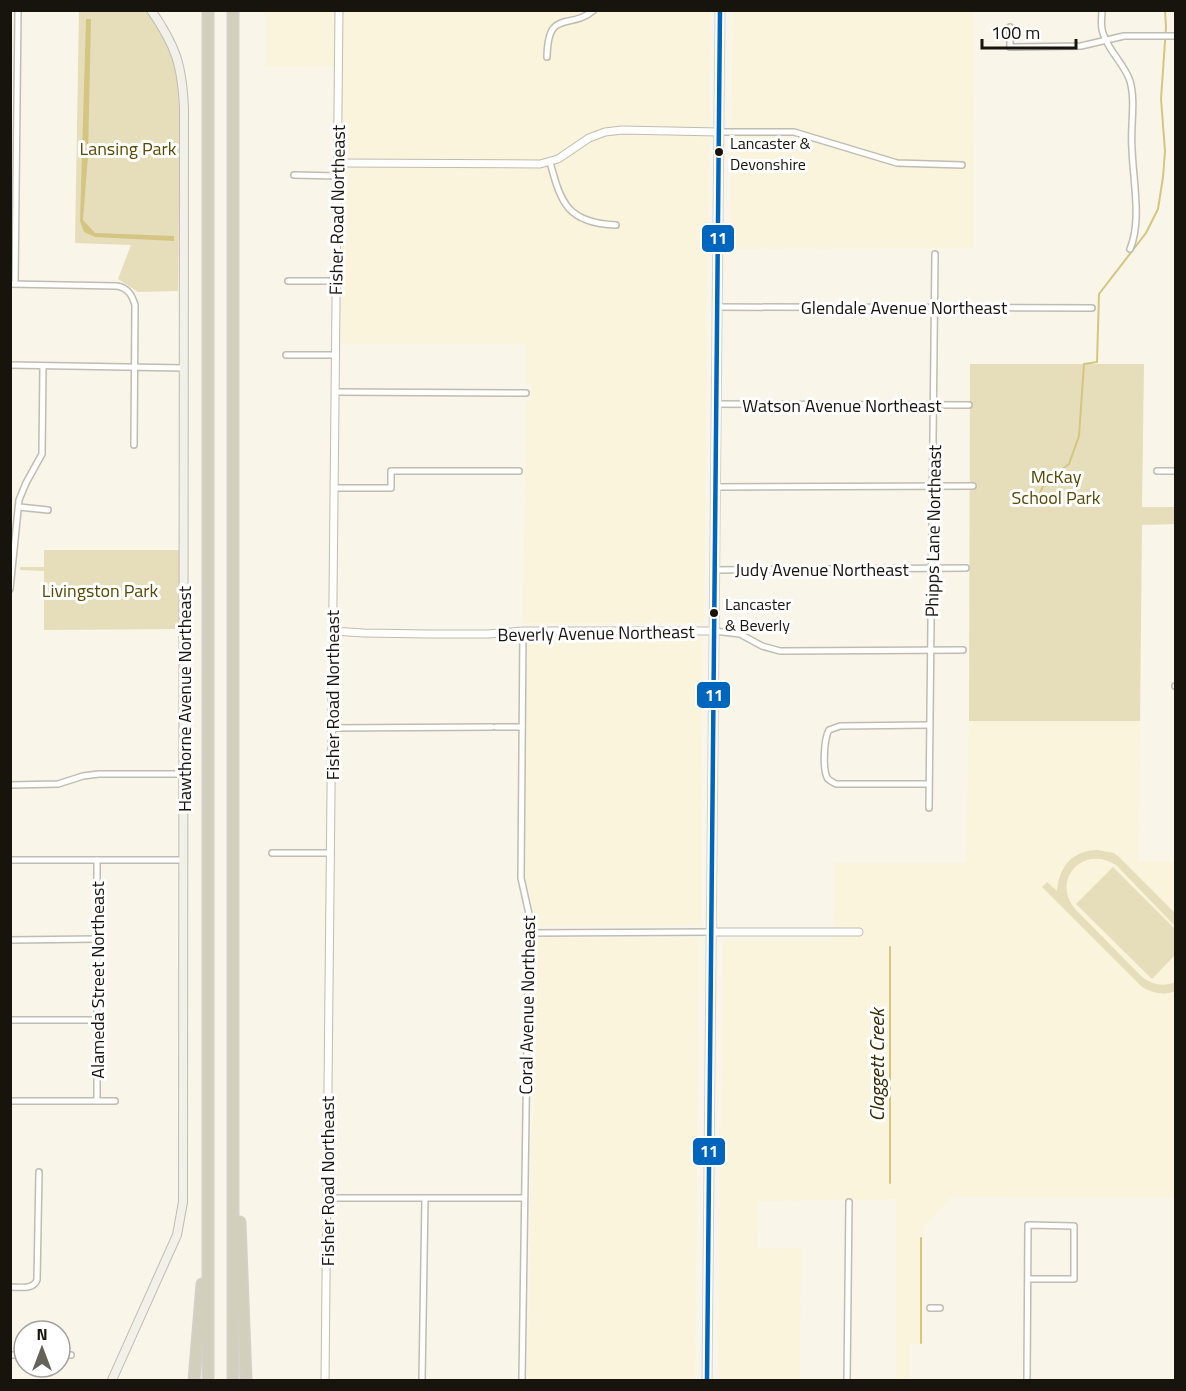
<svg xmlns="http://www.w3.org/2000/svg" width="1186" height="1391" font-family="'Titillium Web',sans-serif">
  <rect width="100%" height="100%" fill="#f9f5e8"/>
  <!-- built -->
  <g fill="#faf4dc">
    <rect x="265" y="11" width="70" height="55"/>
    <polygon points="343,11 710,11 704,623 523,623 526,401 531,400 531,385 526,384 526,344 341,344"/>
    <polygon points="733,11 974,11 973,248 730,249"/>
    <polygon points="528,636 702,638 701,925 534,926 533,906 525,876"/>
    <polygon points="969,721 1140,721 1139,862 1175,862 1175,1198 951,1197 923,1227 923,1344 909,1345 909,1380 896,1380 896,1199 758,1201 757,1248 801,1249 800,1380 718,1380 723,940 833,940 834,863 966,863"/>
    <polygon points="539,938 696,938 699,941 695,1377 693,1380 528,1380 531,1135 534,1114 535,943"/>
  </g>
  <!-- green -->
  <g fill="#e6ddba">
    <polygon points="79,11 147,11 159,26 176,63 180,120 178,291 138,292 118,279 131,245 75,243"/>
    <polygon points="970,364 1144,364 1142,507 1175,507 1176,524 1142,525 1140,721 969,721"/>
    <polygon points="44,550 179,550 179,629 44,630 44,571 20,570 20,567 44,567"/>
    <path d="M1098 850 1114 853 1119 857 1175 913V926L1116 865C1083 844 1050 880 1076 910L1142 977C1153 985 1163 987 1175 982V991C1163 996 1153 993 1142 987L1042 887 1047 882 1057 891C1059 866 1073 850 1098 850Z"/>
    <polygon points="1113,867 1175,929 1175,955 1152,979 1076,904"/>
  </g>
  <!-- water -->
  <polygon fill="#d5c582" points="86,19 91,19 88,156 83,220 95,233 174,236 174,241 95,237 84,232 80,221"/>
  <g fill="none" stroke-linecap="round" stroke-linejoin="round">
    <!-- stream -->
    <g stroke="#d5c582" stroke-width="2">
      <polyline points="1039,495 1045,482 1069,464 1079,436 1084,364 1097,362 1099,294 1146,233 1158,209 1163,177 1165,151 1161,99 1166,27 1165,10"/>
      <polyline points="890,1183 890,947"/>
      <polyline points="921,1343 921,1238"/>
    </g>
    <defs>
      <g id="minor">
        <path d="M1102 10C1102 18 1100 26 1103 33 1108 51 1124 63 1130 81 1136 102 1130 127 1132 149 1133 180 1142 221 1130 249"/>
        <polyline points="1010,27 1010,47 1081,46 1124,36 1176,36"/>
        <path d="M547 57C548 7 570 31 594 10"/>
        <polyline points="719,132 794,132 897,163 962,165"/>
        <path d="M550 162C561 204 568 223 616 225"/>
        <polyline points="294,175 338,176"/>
        <polyline points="288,281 336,281"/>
        <path d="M10 284 117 286C128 288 132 295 135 305L134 445"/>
        <polyline points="15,284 18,10"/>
        <polyline points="717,307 1092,308"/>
        <polyline points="286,355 335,355"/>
        <polyline points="10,365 184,368"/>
        <polyline points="335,392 526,393"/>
        <polyline points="716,404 969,405"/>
        <polyline points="1157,471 1176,471"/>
        <polyline points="715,487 973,486"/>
        <polyline points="334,488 391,488 391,471 519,471"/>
        <polyline points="19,507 48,510"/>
        <polyline points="714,570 966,568"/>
        <polyline points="10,589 19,500 26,483 42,454 43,366"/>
        <polyline points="714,631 740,634 762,646 780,651 963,650"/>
        <polyline points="1175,686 1176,686"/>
        <polyline points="496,727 522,727"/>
        <polyline points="332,728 492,727"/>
        <path d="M928 784H836C833 782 830 781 828 779 822 771 824 738 829 730L840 726 928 725"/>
        <polyline points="10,785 58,784 83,776 99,774 184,774"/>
        <polyline points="929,808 935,254"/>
        <polyline points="272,853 331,853"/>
        <polyline points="10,860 184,860"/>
        <polyline points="97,860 97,1100"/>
        <polyline points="529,933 711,932"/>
        <polyline points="10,940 97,939"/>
        <polyline points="10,1020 96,1020"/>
        <polyline points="10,1101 115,1101"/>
        <polyline points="327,1198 524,1198"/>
        <path d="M10 1287C20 1287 33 1290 37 1280L39 1172"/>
        <polyline points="930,1308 940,1308"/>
        <polyline points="10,1355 24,1355"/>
        <polyline points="60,1355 71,1355"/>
        <polyline points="422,1380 425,1199"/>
        <polyline points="522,1380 529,914 521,878 523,631"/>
        <polyline points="847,1380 849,1202"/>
        <polyline points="1027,1380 1028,1225 1074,1226 1074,1279 1028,1279"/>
      </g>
      <g id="tertiary">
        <polyline points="338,163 540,164 558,159 589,138 605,132 622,130 719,132"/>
        <polyline points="332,631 364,633 428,634 488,634 523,631 714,631"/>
        <polyline points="711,932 859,932"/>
        <polyline points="325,1380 339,10"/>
      </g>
      <path id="secondary" d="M112 1380 177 1235 183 1202 184 108C182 65 176 46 151 10"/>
      <polyline id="primary" points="707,1380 720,10"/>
      <g id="motorway">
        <polyline points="233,10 233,1380"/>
        <polyline points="240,1222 246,1380"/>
        <polyline points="194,1380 202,1284"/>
        <polyline points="208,1380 208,10"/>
      </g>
    </defs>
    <!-- minor casing -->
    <use href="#minor" stroke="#bfbcb2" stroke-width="8"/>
    <!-- tertiary casing -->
    <use href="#tertiary" stroke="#bfbcb2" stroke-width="9"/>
    <!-- secondary casing -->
    <use href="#secondary" stroke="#bfbcb2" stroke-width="10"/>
    <!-- primary casing -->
    <use href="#primary" stroke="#d3d1cb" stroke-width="11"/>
    <!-- motorway casing -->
    <use href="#motorway" stroke="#d3d1cb" stroke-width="13"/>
    <!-- minor -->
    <use href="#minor" stroke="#fefefc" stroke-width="5"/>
    <!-- tertiary -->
    <use href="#tertiary" stroke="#fefefc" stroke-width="7"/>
    <!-- secondary -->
    <use href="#secondary" stroke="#f1f0e9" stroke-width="8"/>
    <!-- primary -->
    <use href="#primary" stroke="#e4e1d6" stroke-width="9"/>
    <!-- motorway -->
    <use href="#motorway" stroke="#d3cfbd" stroke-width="10"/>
    <defs>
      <polyline id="bus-1" points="707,1380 720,10"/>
    </defs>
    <!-- bus-1 casing -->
    <use href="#bus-1" stroke="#fff" stroke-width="9"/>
    <!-- bus-1 -->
    <use href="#bus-1" stroke="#0065bd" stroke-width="4.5"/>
  </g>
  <!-- markers -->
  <g fill="#16140c" stroke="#fff" stroke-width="2">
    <circle cx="719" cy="152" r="5"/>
    <circle cx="714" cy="613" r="5"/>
  </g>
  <g text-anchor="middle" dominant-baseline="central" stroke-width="6" stroke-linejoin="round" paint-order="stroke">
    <!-- bus labels -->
    <g font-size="16" fill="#16140c" stroke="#fff" text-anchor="start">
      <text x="730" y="143">Lancaster &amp;<tspan x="730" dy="21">Devonshire</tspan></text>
      <text x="725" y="604">Lancaster<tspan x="725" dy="21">&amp; Beverly</tspan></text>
    </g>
    <!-- park labels -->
    <g font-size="18" fill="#584900" stroke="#fff">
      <text x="128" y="148">Lansing Park</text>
      <text x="1056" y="476">McKay<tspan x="1056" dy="21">School Park</tspan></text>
      <text x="100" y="590">Livingston Park</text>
    </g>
    <!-- street labels -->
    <g font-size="18" fill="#16140c" stroke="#fff">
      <text transform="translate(337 210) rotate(-89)">Fisher Road Northeast</text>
      <text x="904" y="307">Glendale Avenue Northeast</text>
      <text x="842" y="405">Watson Avenue Northeast</text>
      <text transform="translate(933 531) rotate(-89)">Phipps Lane Northeast</text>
      <text x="822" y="569">Judy Avenue Northeast</text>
      <text transform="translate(596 633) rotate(-1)">Beverly Avenue Northeast</text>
      <text transform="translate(332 695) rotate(-90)">Fisher Road Northeast</text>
      <text transform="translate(184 699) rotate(-90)">Hawthorne Avenue Northeast</text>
      <text transform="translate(97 980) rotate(-90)">Alameda Street Northeast</text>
      <text transform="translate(527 1005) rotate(-89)">Coral Avenue Northeast</text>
      <text transform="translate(327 1181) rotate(-90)">Fisher Road Northeast</text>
    </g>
    <!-- water labels -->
    <g font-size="20" font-style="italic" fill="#332a02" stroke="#fff">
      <text transform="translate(876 1065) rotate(-90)">Claggett Creek</text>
    </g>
  </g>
  <g stroke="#fff" stroke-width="2">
    <rect x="701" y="224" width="34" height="29" rx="6" fill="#0065bd"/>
    <rect x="696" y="681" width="35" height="28" rx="6" fill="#0065bd"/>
    <rect x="692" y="1137" width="34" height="29" rx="6" fill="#0065bd"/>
  </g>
  <g font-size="16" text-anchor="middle" font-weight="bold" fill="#fff">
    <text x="718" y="244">11</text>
    <text x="714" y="701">11</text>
    <text x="709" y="1157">11</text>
  </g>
  <!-- border -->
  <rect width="1186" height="1391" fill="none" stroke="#16140c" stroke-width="24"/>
  <!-- north arrow -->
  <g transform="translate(42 1349)"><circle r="28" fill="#ffffff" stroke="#a2a19e" stroke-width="1.5"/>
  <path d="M0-4.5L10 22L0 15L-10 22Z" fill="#656359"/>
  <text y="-9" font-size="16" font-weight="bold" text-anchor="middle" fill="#16140c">N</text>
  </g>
  <!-- scale -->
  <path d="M982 39v9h94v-9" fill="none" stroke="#16140c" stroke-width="3"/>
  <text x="991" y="39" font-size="18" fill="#16140c" stroke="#ffffff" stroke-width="4.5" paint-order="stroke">100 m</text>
</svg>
